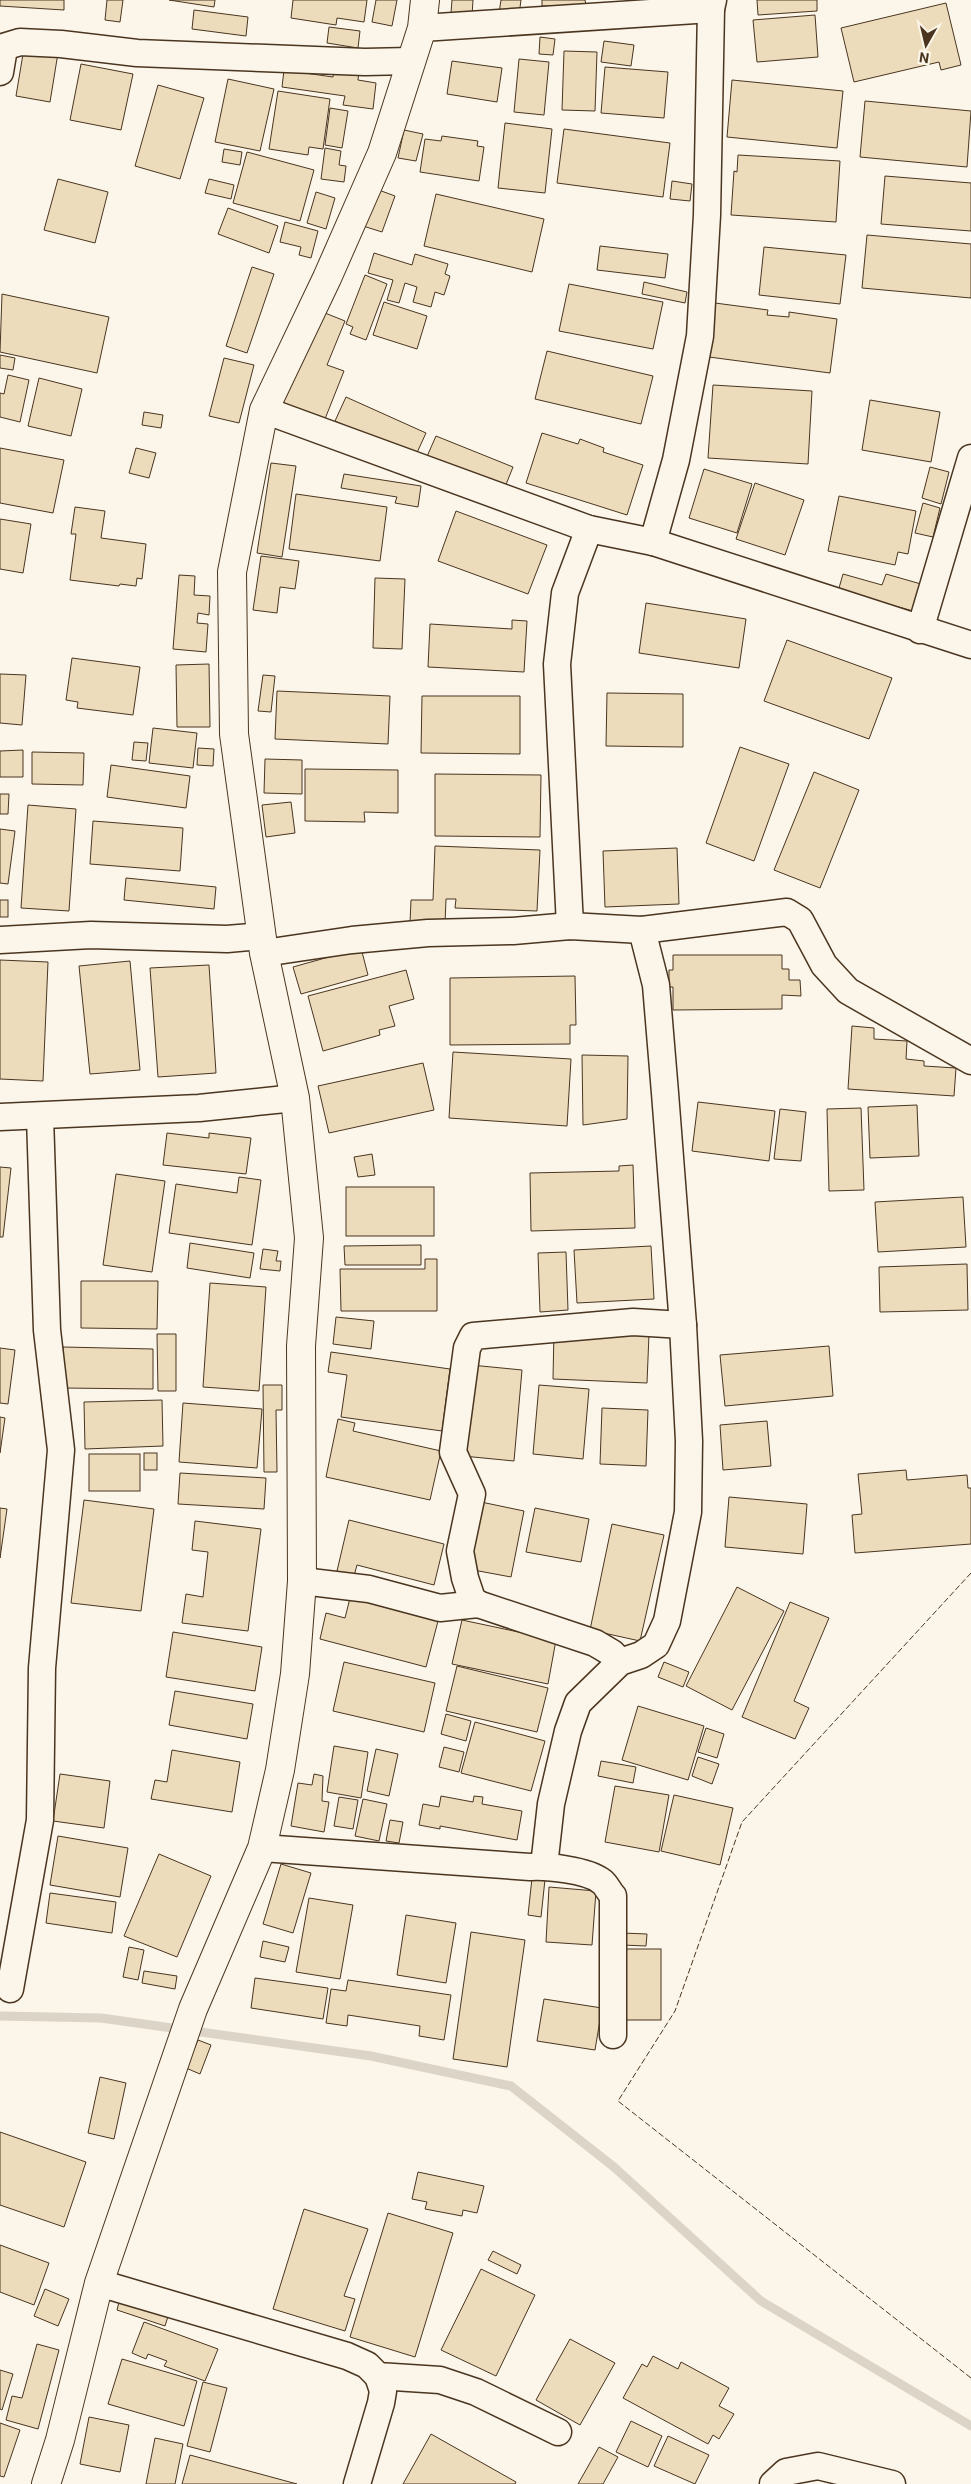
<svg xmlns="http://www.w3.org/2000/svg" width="971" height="2484" font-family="Roboto,sans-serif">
  <rect width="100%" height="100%" fill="#fbf6e9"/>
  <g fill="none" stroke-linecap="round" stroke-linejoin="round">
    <!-- stream -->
    <polyline stroke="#dcd4c6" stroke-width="9" points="0,2016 101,2018 371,2056 511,2086 614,2167 761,2301 971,2426"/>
  </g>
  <!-- building -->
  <g fill="#ecdcbc" stroke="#4a3520">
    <polygon points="0,0 64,0 64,10 0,6"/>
    <polygon points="107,0 123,0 120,22 105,20"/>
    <polygon points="169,0 215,0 214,7"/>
    <polygon points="293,0 367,0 364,22 337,18 336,25 291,18"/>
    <polygon points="376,0 397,0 392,26 372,22"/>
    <polygon points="452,0 473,0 472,16 451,13"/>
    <polygon points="501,0 521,0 519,15 499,13"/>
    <polygon points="542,0 585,0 586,5 542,6"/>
    <polygon points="757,0 817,0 817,11 758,15"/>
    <polygon points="946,3 961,65 941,70 939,62 854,82 841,28"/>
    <polygon points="194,10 248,17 246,36 192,29"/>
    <polygon points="815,15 818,57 757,62 753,20"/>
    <polygon points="329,27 360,31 358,48 327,43"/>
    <polygon points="540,37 555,39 553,55 539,54"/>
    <polygon points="604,41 634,45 631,66 601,62"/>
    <polygon points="24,48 58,53 50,102 16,96"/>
    <polygon points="564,51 597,52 595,111 562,110"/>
    <polygon points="519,59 549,62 544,115 514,112"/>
    <polygon points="452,61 502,68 497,102 447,94"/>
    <polygon points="81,64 133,74 121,130 70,120"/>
    <polygon points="605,67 668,72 664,118 601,113"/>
    <polygon points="334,68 359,71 358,80 376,83 373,109 343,105 345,96 282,87 284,70 333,77"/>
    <polygon points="228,79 274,89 260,151 215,142"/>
    <polygon points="732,80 843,91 837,148 727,137"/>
    <polygon points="158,85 204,98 180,179 135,166"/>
    <polygon points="278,91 330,99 323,149 309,147 308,155 269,149"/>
    <polygon points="865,101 971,111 967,167 860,157"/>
    <polygon points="330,108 348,111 342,148 325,145"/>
    <polygon points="505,123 552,129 545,193 498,188"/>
    <polygon points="564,129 670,143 663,197 557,183"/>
    <polygon points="404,130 423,134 416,161 398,158"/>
    <polygon points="442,136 478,141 477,146 484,147 479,181 420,172 425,139 441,141"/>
    <polygon points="325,148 341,151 339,165 346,166 344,182 321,179"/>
    <polygon points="224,149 242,152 240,165 222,162"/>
    <polygon points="247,152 314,170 300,221 233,203"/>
    <polygon points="738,155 840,161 836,222 731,215 734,171 737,172"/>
    <polygon points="885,176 971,183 971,231 881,224"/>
    <polygon points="58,179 108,192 95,243 44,230"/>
    <polygon points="209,179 234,185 231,199 205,193"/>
    <polygon points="672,181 692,184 690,201 670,199"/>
    <polygon points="376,189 395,196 382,232 363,226"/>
    <polygon points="316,192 335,198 326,229 307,223"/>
    <polygon points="436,194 544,219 532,272 424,246"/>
    <polygon points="228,208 278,226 269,253 218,234"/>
    <polygon points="285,222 318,231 311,258 299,255 301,247 280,242"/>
    <polygon points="867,235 971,244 971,298 862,288"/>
    <polygon points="600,246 668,254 665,278 597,270"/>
    <polygon points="764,247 846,255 840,304 759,295"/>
    <polygon points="374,253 412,265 415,254 448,264 445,274 450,276 444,295 435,292 431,307 413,302 417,287 405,283 399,303 387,300 393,280 368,273"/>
    <polygon points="252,267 274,274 247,353 226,346"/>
    <polygon points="365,275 387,284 366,340 350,334 353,327 346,324"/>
    <polygon points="644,282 687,292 685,303 642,294"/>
    <polygon points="569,284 663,302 653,349 559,331"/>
    <polygon points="2,294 109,317 97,373 0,352"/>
    <polygon points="384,302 427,316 417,349 373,335"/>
    <polygon points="715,303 768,310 767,315 789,317 789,312 837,319 830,373 709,357"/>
    <polygon points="315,309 345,321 327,365 344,371 323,424 277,406"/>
    <polygon points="547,351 653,376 641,424 535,399"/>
    <polygon points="0,355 15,358 13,370 0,368"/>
    <polygon points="224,358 254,365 239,423 209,416"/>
    <polygon points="8,375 29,380 20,422 0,417 0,393 4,394"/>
    <polygon points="39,378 82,389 71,436 28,426"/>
    <polygon points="713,385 812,391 808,464 708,458"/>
    <polygon points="346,397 426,433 415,457 335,421"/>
    <polygon points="870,400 940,412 931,462 862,450"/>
    <polygon points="144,412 163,415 161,428 142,425"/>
    <polygon points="542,433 578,444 580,439 604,448 603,452 643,465 627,515 526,483"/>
    <polygon points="436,436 513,467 503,492 425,461"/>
    <polygon points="0,448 64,460 53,513 0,503"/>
    <polygon points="136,448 156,453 149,478 129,473"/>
    <polygon points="271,463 296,466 282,557 257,553"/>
    <polygon points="930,467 949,472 941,504 922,498"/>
    <polygon points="704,469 752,484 737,533 689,518"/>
    <polygon points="344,474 421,486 418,507 395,503 397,497 341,488"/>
    <polygon points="755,483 804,500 785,555 736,539"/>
    <polygon points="296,494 387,507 380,561 289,549"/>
    <polygon points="839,496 916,511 908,554 898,552 895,565 828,551"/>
    <polygon points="923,503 940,508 933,537 915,533"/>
    <polygon points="75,507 105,511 101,538 146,544 142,579 137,578 136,586 120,584 119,586 70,580 76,534 71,534"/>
    <polygon points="456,511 547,545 528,594 438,561"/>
    <polygon points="0,519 31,524 23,573 0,569"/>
    <polygon points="261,556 299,561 295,589 280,587 277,613 253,610"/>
    <polygon points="843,574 882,585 886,574 921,584 913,611 888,604 887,609 837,595"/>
    <polygon points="179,575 195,576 194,595 210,596 209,615 198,613 197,623 208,624 206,652 173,649"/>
    <polygon points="375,578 405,579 402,649 373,648"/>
    <polygon points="646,603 746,619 739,668 639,653"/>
    <polygon points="512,620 527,621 524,672 428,667 430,624 512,629"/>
    <polygon points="787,640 892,678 869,739 764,701"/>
    <polygon points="72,658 140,667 133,715 77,708 78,702 66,700"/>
    <polygon points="209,664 210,727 177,727 176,665"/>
    <polygon points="0,674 26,675 22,725 0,723"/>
    <polygon points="263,675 275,676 271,712 258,711"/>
    <polygon points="277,691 390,696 388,744 275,739"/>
    <polygon points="607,693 683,694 683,747 606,746"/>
    <polygon points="422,696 520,696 520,754 421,753"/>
    <polygon points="153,728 197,733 193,768 149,763"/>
    <polygon points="134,742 148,743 146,761 132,760"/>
    <polygon points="740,747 789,764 754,861 706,843"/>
    <polygon points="198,748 214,749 213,766 197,765"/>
    <polygon points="23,750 23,777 0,777 0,751"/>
    <polygon points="32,752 84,753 83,785 32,784"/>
    <polygon points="265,759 302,760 302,794 264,793"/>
    <polygon points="111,765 190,776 186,808 107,797"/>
    <polygon points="305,769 398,770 398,813 364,812 365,822 305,821"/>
    <polygon points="814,772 859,790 820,888 774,870"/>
    <polygon points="435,774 541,775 540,837 435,836"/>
    <polygon points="0,794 9,794 8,814 0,814"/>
    <polygon points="291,802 295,833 266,837 262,805"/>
    <polygon points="28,805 76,809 69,911 21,908"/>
    <polygon points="93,821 183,828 180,871 90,864"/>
    <polygon points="0,829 15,831 8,884 0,883"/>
    <polygon points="435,846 540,850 537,911 455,908 456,899 446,899 445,924 410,923 411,900 433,900"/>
    <polygon points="677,848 679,904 605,907 603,851"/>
    <polygon points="126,878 216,887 214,909 124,900"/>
    <rect x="0" y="900" width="8" height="17"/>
    <polygon points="361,948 368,975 301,994 293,967"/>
    <polygon points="673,955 782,955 782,969 789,969 789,980 800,980 801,996 782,995 782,1009 673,1010 673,987 669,987 669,970 673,970"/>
    <polygon points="0,960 48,962 43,1081 0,1079"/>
    <polygon points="130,961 140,1070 90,1074 79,966"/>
    <polygon points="209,965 216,1073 158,1077 150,968"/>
    <polygon points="406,970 414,999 389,1006 395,1026 379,1030 380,1035 323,1051 308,996"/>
    <polygon points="575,976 576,1025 570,1025 570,1044 450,1045 450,978"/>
    <polygon points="852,1026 874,1028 874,1039 907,1041 906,1059 924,1061 924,1066 956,1068 954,1096 848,1089"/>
    <polygon points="453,1052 571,1059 567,1126 449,1118"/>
    <polygon points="582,1055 628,1056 627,1119 583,1125"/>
    <polygon points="423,1063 434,1110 329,1133 318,1086"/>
    <polygon points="698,1102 775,1111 769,1161 692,1151"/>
    <polygon points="917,1105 919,1156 870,1158 868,1107"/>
    <polygon points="861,1108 864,1190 829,1191 827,1109"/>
    <polygon points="780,1109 806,1112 801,1161 774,1159"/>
    <polygon points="167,1133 209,1138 209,1133 251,1138 246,1174 163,1165"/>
    <polygon points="372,1154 375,1175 358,1177 354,1157"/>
    <polygon points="633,1165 635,1228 531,1231 530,1173 619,1171 619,1166"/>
    <polygon points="0,1167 11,1168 3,1237 0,1237"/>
    <polygon points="116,1174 165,1181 152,1272 103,1265"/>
    <polygon points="239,1177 261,1180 252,1245 169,1233 176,1184 237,1193"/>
    <rect x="346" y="1187" width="88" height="49"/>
    <polygon points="963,1197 966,1247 878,1252 875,1202"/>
    <polygon points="190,1243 254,1253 250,1278 187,1268"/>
    <polygon points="421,1245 421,1265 345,1265 344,1246"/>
    <polygon points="651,1246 654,1299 577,1303 574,1250"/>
    <polygon points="263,1249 278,1251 276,1261 281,1261 280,1271 260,1269"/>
    <polygon points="566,1252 568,1310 540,1312 538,1253"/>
    <polygon points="425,1259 437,1259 437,1311 341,1311 340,1269 425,1269"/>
    <polygon points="967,1264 968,1310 880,1312 879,1267"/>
    <polygon points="81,1281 158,1281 157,1329 81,1328"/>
    <polygon points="210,1283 266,1287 259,1391 203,1387"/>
    <polygon points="336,1317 374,1321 371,1349 333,1344"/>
    <polygon points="554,1330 649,1334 647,1383 553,1379"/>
    <polygon points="157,1334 176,1334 176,1391 158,1391"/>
    <polygon points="829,1346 833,1396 725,1406 720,1355"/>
    <polygon points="63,1347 153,1349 153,1389 62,1388"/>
    <polygon points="0,1348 15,1350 8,1404 0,1403"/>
    <polygon points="331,1352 450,1369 442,1431 341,1417 347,1375 328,1372"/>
    <polygon points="471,1365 522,1370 514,1461 463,1456"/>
    <polygon points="263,1385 282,1385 282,1410 276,1410 277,1472 264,1472"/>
    <polygon points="539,1385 589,1389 583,1459 533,1454"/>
    <polygon points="162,1400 163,1446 85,1449 84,1402"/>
    <polygon points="183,1403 262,1409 257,1468 179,1462"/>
    <polygon points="602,1408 648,1410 646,1466 600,1464"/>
    <polygon points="0,1417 5,1418 0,1453"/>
    <polygon points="338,1419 355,1423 353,1431 441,1451 430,1500 326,1477"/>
    <polygon points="767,1421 771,1466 723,1470 720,1425"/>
    <rect x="144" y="1453" width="13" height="17"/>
    <rect x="89" y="1454" width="51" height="37"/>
    <polygon points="906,1470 907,1480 967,1475 968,1488 971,1488 971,1544 855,1553 852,1515 862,1514 858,1474"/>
    <polygon points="180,1473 266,1478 264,1509 178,1504"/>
    <polygon points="729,1497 807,1504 803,1554 725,1547"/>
    <polygon points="84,1500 154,1509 141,1611 71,1603"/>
    <polygon points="481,1502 524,1511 511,1577 468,1569"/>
    <polygon points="0,1508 7,1509 0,1558"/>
    <polygon points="535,1508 589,1519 581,1562 526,1552"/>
    <polygon points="349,1520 444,1544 434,1585 357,1565 354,1576 337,1571"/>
    <polygon points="195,1521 261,1529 248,1631 182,1623 186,1594 203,1597 208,1552 192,1550"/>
    <polygon points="612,1524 664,1535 640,1641 590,1630"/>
    <polygon points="737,1587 784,1611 732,1710 686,1686"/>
    <polygon points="350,1598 438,1621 426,1667 320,1639 326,1613 345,1618"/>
    <polygon points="790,1602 829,1618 794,1701 809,1708 795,1739 742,1717"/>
    <polygon points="462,1620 556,1640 548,1684 452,1664"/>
    <polygon points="173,1632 262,1647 255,1691 166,1677"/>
    <polygon points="344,1662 435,1683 424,1732 333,1711"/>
    <polygon points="664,1662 689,1672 683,1687 658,1677"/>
    <polygon points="457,1666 548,1688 537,1732 446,1711"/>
    <polygon points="175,1691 253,1704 247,1739 169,1725"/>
    <polygon points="638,1706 704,1726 688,1780 622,1760"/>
    <polygon points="446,1714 471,1721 466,1741 441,1734"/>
    <polygon points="475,1722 545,1741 531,1791 461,1773"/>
    <polygon points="706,1728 724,1734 717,1758 698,1752"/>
    <polygon points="334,1746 368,1752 361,1798 327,1792"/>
    <polygon points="444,1747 464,1752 459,1772 439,1767"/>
    <polygon points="376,1749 398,1754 389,1796 367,1791"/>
    <polygon points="172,1750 240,1762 232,1812 151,1799 155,1780 167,1782"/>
    <polygon points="698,1757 719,1764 712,1784 692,1776"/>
    <polygon points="601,1761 636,1767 633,1783 598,1776"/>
    <polygon points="60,1774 110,1781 104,1828 53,1821"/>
    <polygon points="314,1774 323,1776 322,1801 329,1802 324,1832 291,1826 298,1783 312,1785"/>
    <polygon points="615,1786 669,1795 659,1852 605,1842"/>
    <polygon points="674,1795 733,1808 720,1865 661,1851"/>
    <polygon points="441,1796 473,1802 474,1796 483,1797 482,1804 522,1811 517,1840 440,1826 440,1829 419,1825 423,1804 439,1807"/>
    <polygon points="339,1797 358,1800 353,1829 334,1826"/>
    <polygon points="363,1799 387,1804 379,1841 355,1836"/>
    <polygon points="390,1820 403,1822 399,1843 386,1841"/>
    <polygon points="58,1836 128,1848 120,1897 50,1885"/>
    <polygon points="159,1854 211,1876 177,1957 124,1936"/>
    <polygon points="281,1864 311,1873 293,1933 263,1924"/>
    <polygon points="533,1869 546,1870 541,1917 528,1915"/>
    <polygon points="549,1887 596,1891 592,1945 546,1942"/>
    <polygon points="50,1893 116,1902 112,1933 46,1923"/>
    <polygon points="309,1898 353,1905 340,1979 296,1972"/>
    <polygon points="406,1915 456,1923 446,1983 397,1975"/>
    <polygon points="471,1932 525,1940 507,2067 453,2059"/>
    <polygon points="622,1933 647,1934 646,1946 622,1945"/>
    <polygon points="263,1941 289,1947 285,1962 260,1957"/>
    <polygon points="129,1947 144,1950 138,1980 123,1977"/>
    <rect x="621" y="1949" width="40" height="71"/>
    <polygon points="144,1971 177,1976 175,1989 142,1983"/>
    <polygon points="255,1978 328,1988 323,2019 251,2008"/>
    <polygon points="348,1980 451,1995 444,2040 419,2036 420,2026 348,2015 347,2026 326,2023 331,1989 346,1991"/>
    <polygon points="544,1999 602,2008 595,2050 537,2041"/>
    <polygon points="198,2040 211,2045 200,2074 186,2068"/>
    <polygon points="100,2077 126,2083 114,2139 88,2133"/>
    <polygon points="0,2132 86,2162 64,2227 0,2205"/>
    <polygon points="418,2172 484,2186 477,2213 463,2210 462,2216 425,2209 427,2202 412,2199"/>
    <polygon points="304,2209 368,2229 344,2296 355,2299 345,2331 273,2309"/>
    <polygon points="388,2213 453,2233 415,2357 350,2337"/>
    <polygon points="0,2245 49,2263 34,2305 0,2292"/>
    <polygon points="493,2251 521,2265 517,2274 488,2260"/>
    <polygon points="481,2269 535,2295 496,2376 441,2350"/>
    <polygon points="45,2289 69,2299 58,2326 34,2316"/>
    <polygon points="121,2294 170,2310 165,2326 117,2310"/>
    <polygon points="144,2322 218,2349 205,2381 164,2366 167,2361 148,2354 146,2359 132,2353"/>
    <polygon points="570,2339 615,2363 580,2425 536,2400"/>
    <polygon points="37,2344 59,2350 38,2429 6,2420 12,2396 22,2398"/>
    <polygon points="653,2356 678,2369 681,2362 729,2388 719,2406 734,2414 719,2439 713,2435 708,2444 623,2398 642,2364 647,2367"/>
    <polygon points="122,2359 197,2381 184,2426 108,2404"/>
    <polygon points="0,2370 13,2374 2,2410 0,2409"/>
    <polygon points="203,2382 227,2388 210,2452 187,2446"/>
    <polygon points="89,2417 129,2425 120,2472 80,2464"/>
    <polygon points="631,2421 662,2436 648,2467 616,2452"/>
    <polygon points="0,2423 20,2430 4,2477 0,2476"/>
    <polygon points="431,2434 516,2482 515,2484 403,2484"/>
    <polygon points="668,2436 709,2455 695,2484 654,2466"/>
    <polygon points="155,2438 183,2444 175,2484 146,2484"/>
    <polygon points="599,2447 618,2457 603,2484 578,2484"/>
    <polygon points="190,2455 297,2484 182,2484"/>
  </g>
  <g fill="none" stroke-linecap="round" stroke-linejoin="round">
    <defs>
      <g id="minor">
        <polyline points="422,28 711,9"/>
        <polyline points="0,48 20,42 61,44 137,53 365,62 410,61"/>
        <polyline points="0,72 4,48"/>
        <polyline points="264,410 589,529 653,542 971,645"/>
        <polyline points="653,542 676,460 700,336 707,215 711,9 713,0"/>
        <polyline points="920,630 971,458"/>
        <polyline points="570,926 557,664 565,593 589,529"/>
        <polyline points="0,940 91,935 227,939 261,936"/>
        <polyline points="264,953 352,940 428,933 513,931 570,926 642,930 787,912 800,920 824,965 848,991 971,1061"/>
        <polyline points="0,1117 199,1108 295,1098"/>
        <polyline points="302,1581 369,1589 440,1608 478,1604 595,1643 612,1653 620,1662"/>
        <polyline points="478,1604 472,1599 465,1578 460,1551 472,1494 453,1452 467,1348 473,1336 633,1322 683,1325"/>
        <path d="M262 1848 530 1867C547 1866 587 1870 601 1881 606 1884 609 1892 613 1896V2035"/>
        <polyline points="544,1866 551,1804 568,1731 578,1703 620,1662 641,1655 656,1645 667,1621 688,1512 689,1441 683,1325 665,1093 656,985 642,930"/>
        <polyline points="10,1989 40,1820 42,1668 61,1450 47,1330 40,1117"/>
        <polyline points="99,2283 347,2356 367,2365 378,2376 440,2380 476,2392 558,2432"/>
        <polyline points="357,2484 381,2403 383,2391 378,2376"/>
        <polyline points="773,2484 786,2472 818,2466 892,2484"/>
      </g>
      <polyline id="tertiary" points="46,2484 60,2440 99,2283 193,2009 262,1848 280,1770 295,1674 302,1581 301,1346 309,1238 295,1098 264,953 234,734 232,572 264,410 327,278 382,153 422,28 425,0"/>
    </defs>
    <!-- minor casing -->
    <use href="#minor" stroke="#4a3520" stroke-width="29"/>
    <!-- tertiary casing -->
    <use href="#tertiary" stroke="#4a3520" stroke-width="30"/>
    <!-- minor -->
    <use href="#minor" stroke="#fbf6e9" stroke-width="26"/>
    <!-- tertiary -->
    <use href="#tertiary" stroke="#fbf6e9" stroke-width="28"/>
    <!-- fence -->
    <polyline stroke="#4a3520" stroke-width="1" stroke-dasharray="6 2.5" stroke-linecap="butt" points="971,1573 742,1822 675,2011 618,2101 971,2378"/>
  </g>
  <!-- north arrow -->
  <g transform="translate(926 45) rotate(188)" stroke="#fbf6e9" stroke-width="4" paint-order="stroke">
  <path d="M0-4L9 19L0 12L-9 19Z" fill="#4a3520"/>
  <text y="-8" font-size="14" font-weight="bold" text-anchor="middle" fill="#4a3520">N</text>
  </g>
</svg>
